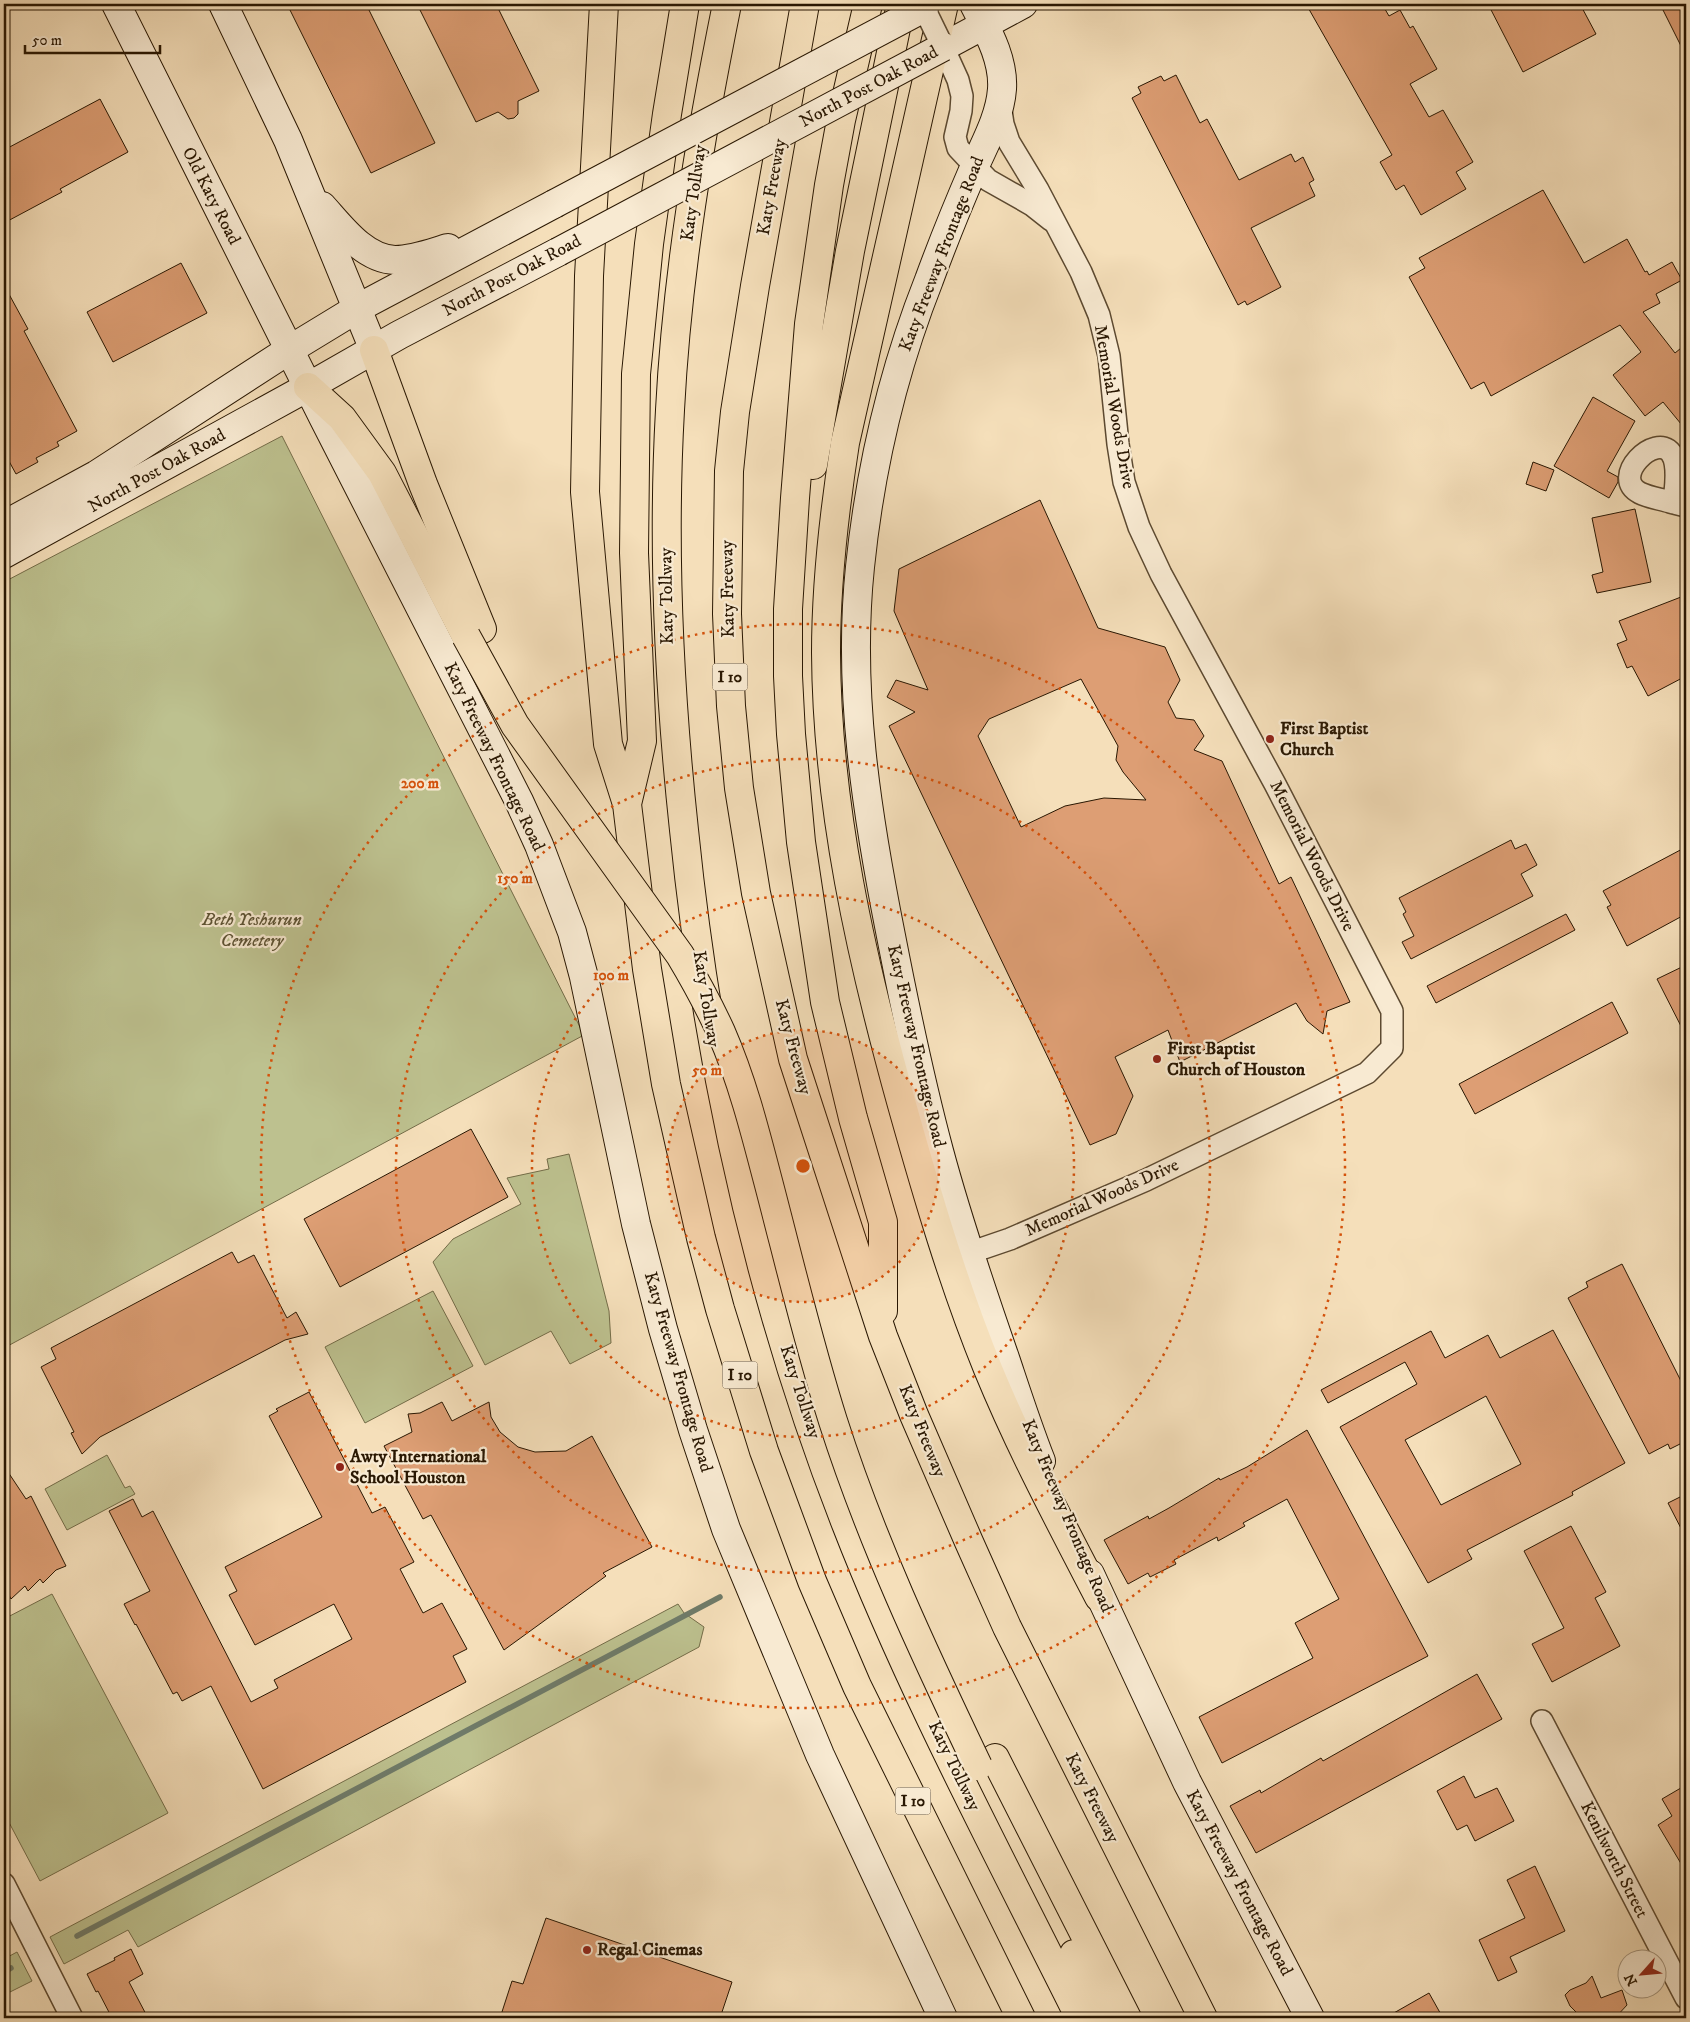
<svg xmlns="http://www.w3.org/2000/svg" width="1690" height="2022" font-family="'IM FELL DW Pica',serif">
  <rect width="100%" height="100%" fill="#f5dfba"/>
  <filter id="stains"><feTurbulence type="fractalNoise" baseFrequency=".004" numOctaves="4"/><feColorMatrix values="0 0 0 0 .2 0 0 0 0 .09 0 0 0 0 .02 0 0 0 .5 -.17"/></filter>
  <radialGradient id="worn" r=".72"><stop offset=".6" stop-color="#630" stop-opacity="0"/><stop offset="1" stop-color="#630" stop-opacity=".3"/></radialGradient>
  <!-- green -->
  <g fill="#bdc18f" stroke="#736c48">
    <polygon points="282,436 584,1035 4,1348 4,582"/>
    <polygon points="569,1154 609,1311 611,1343 570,1364 551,1331 485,1365 433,1262 453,1239 521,1204 507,1178 549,1169 547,1159"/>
    <polygon points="433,1291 473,1366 365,1423 325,1347"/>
    <polygon points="107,1455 125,1488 130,1486 135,1494 67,1530 45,1489"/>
    <polygon points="52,1594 168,1813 40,1881 4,1813 4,1619"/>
    <polygon points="678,1604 684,1613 704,1627 699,1647 138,1947 128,1930 64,1964 50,1937"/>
    <polygon points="17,1952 32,1981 4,1995 4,1959"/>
  </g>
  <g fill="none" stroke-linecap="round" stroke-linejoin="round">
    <!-- stream -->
    <g stroke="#6f7b69" stroke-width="5.5">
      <polyline points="77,1936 720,1597"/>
      <polyline points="4,1972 11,1968"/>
    </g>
  </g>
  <!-- building -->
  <g fill="#dd9e74" stroke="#291702" fill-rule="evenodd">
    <polygon points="287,4 366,4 435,143 371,173"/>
    <polygon points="417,4 496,4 539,91 518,101 518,114 514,118 508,119 498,112 476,122"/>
    <polygon points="1306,4 1382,4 1389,16 1400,10 1410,28 1413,26 1437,69 1410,84 1429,117 1443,110 1473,162 1456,172 1466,189 1421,215 1404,185 1396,190 1380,162 1392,155"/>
    <polygon points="1488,4 1580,4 1596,34 1523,72"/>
    <polygon points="1660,4 1680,4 1686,17 1686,56"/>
    <polygon points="1176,75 1200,123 1207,119 1239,180 1291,154 1295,162 1303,157 1314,180 1309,183 1315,196 1251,228 1281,287 1247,305 1245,301 1238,305 1132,98 1141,93 1138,87 1161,76 1164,81"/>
    <polygon points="100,99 128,152 60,189 62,192 4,223 4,150"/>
    <polygon points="1543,190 1584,263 1627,239 1645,272 1647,271 1649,275 1672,262 1682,280 1656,294 1660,303 1643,312 1675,353 1686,344 1686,430 1663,402 1645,416 1613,375 1641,352 1620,325 1491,396 1484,382 1471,389 1409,277 1425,268 1419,258"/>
    <polygon points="181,263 207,313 113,362 87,312"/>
    <polygon points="4,285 28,329 24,331 77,431 57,442 59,446 36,458 38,462 16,474 4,452"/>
    <polygon points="1593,397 1635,421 1607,471 1618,477 1618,482 1609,498 1554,466"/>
    <polygon points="1533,462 1554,470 1546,491 1526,484"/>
    <path d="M1040 500 1098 628 1165 647 1180 680 1168 702 1176 718 1194 720 1204 736 1194 750 1222 761 1279 884 1291 877 1350 1002 1327 1011 1323 1034 1307 1021 1296 1003 1180 1062 1168 1030 1115 1057 1133 1096 1116 1134 1090 1145 889 726 915 712 887 697 896 680 928 690 894 611 899 569ZM1081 679 1118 746 1116 760 1123 772 1146 800 1104 798 1065 806 1021 827 978 736 989 719Z"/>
    <polygon points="1635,509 1651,582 1597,593 1592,575 1603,572 1592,518"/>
    <polygon points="1681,597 1686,610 1686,676 1648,696 1632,666 1627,668 1617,644 1627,640 1619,621"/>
    <polygon points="1511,840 1515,849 1526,844 1537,865 1521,874 1533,896 1411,959 1402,942 1414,936 1403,914 1406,912 1399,898"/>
    <polygon points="1686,847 1686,914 1627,946 1607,907 1611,905 1603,891"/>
    <polygon points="1566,914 1575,930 1436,1003 1427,986"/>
    <polygon points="1686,965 1686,1036 1657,979"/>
    <polygon points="1612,1002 1628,1033 1475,1114 1459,1084"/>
    <polygon points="471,1129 508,1197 340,1287 304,1219"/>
    <polygon points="232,1252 238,1263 254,1255 287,1318 296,1312 308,1334 285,1340 100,1437 82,1454 71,1433 74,1432 41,1367 56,1359 51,1348"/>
    <polygon points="1622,1264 1686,1391 1686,1441 1670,1449 1668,1444 1649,1454 1568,1298 1588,1287 1586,1282"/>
    <path d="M1553 1330 1625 1463 1572 1492 1573 1495 1467 1550 1472 1559 1428 1583 1340 1427 1417 1384 1405 1362 1328 1403 1321 1390 1431 1331 1445 1358 1488 1335 1500 1358ZM1486 1396 1521 1464 1441 1505 1405 1440Z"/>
    <polygon points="309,1392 372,1513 385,1507 414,1562 400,1569 423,1613 442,1603 467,1649 453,1656 466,1682 263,1789 211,1686 182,1701 177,1692 173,1694 136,1624 135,1625 124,1604 150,1591 109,1511 133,1499 142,1517 153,1511 251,1702 278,1688 274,1680 352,1639 334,1604 255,1645 229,1595 237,1591 225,1567 322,1517 269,1416 278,1411 276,1409"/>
    <polygon points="442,1402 452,1421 489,1402 491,1417 500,1432 518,1447 535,1452 566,1451 592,1436 652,1547 603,1573 606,1576 504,1650 431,1515 423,1519 384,1446 412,1432 408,1414 420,1413"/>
    <polygon points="1307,1430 1428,1656 1222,1763 1199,1717 1313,1658 1295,1623 1339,1599 1287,1499 1243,1523 1245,1526 1218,1541 1217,1537 1174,1560 1176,1564 1150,1577 1148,1573 1128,1584 1104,1540 1148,1516 1149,1519 1169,1508 1219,1478 1220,1480 1247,1467"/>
    <polygon points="4,1466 26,1499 31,1496 66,1566 56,1570 43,1583 40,1579 28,1591 25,1586 11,1599 9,1595 4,1601"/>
    <polygon points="1686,1494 1686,1538 1668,1503"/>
    <polygon points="1571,1526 1606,1592 1595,1598 1620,1646 1552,1682 1532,1644 1564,1628 1524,1551"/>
    <polygon points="1477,1674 1502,1719 1256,1853 1230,1806 1260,1790 1261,1793 1321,1758 1323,1761"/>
    <polygon points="1464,1776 1475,1798 1497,1788 1514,1821 1475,1841 1467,1825 1457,1830 1437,1791"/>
    <polygon points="1686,1785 1686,1872 1658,1825 1672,1816 1662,1799"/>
    <polygon points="1535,1866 1565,1931 1510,1957 1517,1972 1498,1981 1479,1940 1525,1918 1507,1880"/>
    <polygon points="546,1918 732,1982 720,2018 500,2018 512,1981 523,1984"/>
    <polygon points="131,1949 143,1974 129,1982 148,2018 112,2018 98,1991 96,1992 87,1974 115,1960 114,1958"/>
    <polygon points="1592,1976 1601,1998 1622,1990 1627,2005 1615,2018 1579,2018 1576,2012 1570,2006 1565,1995 1570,1990 1586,1983"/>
    <polygon points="1429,1993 1443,2018 1385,2018"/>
  </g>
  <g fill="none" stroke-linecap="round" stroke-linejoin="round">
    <defs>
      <g id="street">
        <polyline points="943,47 958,80 962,96 961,111 955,137 958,148 988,180 1032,205 1051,220"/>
        <path d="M1674 503C1675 489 1680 465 1671 453 1656 432 1609 477 1640 493 1648 497 1660 499 1670 502L1686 506"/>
        <polyline points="969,1253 1010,1239 1146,1180 1367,1073 1392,1048 1392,1011 1275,784 1161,574 1139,527 1124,482 1118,444 1109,356 1099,315 1081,272 1038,190 1009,142 1003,124 1000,104"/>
        <polyline points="1542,1721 1686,1998"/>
        <polyline points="4,1884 72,2018"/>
      </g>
      <g id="secondary">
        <polyline points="116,4 324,419 519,801 539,845 572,932 584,977 636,1224 663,1329 693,1430 726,1529 820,1755 943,2018"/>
        <polyline points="223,4 288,140 374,350"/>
        <path d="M974 4C987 30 1004 59 1002 89 1000 117 985 143 974 168 958 205 943 242 929 280 893 371 870 470 860 567 847 691 867 815 891 936 905 1008 920 1080 939 1151 958 1222 982 1292 1006 1361 1017 1394 1028 1428 1041 1461"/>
        <polyline points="943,47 1023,4"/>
        <path d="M322 206C341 227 364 259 395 260 413 260 431 253 448 248"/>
        <polyline points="4,525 96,475 289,350 358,308 554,204"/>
        <polyline points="4,554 308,387 399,335 558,252"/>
        <polyline points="1090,1574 1187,1782 1310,2018"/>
      </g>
      <g id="highway">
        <polyline points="604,4 589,276 585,492 608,744 627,804"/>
        <polyline points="685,4 667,114 649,244 636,374 634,553 642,741 627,804 647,969 666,1084 701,1238 720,1309 764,1451 812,1581 857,1686 1021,2018"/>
        <path d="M727 4C700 138 677 273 670 410 662 550 669 690 684 830 708 1067 759 1302 846 1524 912 1694 999 1855 1080 2018"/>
        <polyline points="805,4 755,286 735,412 729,471 727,614 731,706 739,788 756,893 793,1059 883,1336 914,1415 969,1542 1007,1627 1203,2018"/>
        <polyline points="868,4 841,120 829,185 809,324 795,498 788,609 788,676 791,734 801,842 825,1002 853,1118 883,1222 883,1311"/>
        <path d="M944 4 845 443C834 513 826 582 826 653 827 807 861 958 902 1105 927 1194 953 1283 988 1369 1020 1447 1060 1522 1099 1597"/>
        <polyline points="374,350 423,484 482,629"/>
        <polyline points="308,387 342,418 382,473 466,636"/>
        <polyline points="813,465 850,251 901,4"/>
        <polyline points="995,1758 1127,2018"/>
        <polyline points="1074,1954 1106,2018"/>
      </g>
    </defs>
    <!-- street casing -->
    <use href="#street" stroke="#5c4930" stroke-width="24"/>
    <!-- secondary casing -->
    <use href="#secondary" stroke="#291702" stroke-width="30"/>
    <!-- highway casing -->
    <use href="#highway" stroke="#291702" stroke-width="30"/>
    <!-- street -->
    <use href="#street" stroke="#f8ead2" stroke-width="21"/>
    <!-- secondary -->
    <use href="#secondary" stroke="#f8ead2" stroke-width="28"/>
    <!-- highway -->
    <use href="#highway" stroke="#f5dfba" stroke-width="28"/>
    <defs>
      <polyline id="street-bridge" points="924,8 943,47"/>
      <g id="secondary-bridge">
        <polyline points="554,204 924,8"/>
        <polyline points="558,252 943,47"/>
      </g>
      <path id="highway-bridge" d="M466 636 515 725 680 955C695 980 709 1006 721 1032 742 1080 755 1131 768 1181 789 1261 808 1342 833 1421 871 1540 924 1653 978 1766"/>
    </defs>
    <!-- street-bridge casing -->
    <use href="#street-bridge" stroke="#5c4930" stroke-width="24" stroke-linecap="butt"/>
    <!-- secondary-bridge casing -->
    <use href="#secondary-bridge" stroke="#291702" stroke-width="30" stroke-linecap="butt"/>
    <!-- highway-bridge casing -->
    <use href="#highway-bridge" stroke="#291702" stroke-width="30" stroke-linecap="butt"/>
    <!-- street-bridge -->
    <use href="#street-bridge" stroke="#f8ead2" stroke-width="21"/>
    <!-- secondary-bridge -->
    <use href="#secondary-bridge" stroke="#f8ead2" stroke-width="28"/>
    <!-- highway-bridge -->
    <use href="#highway-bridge" stroke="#f5dfba" stroke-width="28"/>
  </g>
  <!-- distance rings -->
  <circle cx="803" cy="1166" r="136" fill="#d5520b" fill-opacity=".12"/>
  <g fill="none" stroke="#d5520b" stroke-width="2.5" stroke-dasharray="2.5 5">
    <circle cx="803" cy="1166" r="136"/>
    <circle cx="803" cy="1166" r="271"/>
    <circle cx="803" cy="1166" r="407"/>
    <circle cx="803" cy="1166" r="542"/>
  </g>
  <!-- markers -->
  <g fill="#8f2418" stroke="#f8ead2" stroke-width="2">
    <circle cx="1270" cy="739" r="5"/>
    <circle cx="1157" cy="1059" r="5"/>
    <circle cx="340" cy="1467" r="5"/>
    <circle cx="587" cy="1950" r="5"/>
  </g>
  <g text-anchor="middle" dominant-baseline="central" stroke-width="4.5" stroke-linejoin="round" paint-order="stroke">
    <!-- shield labels -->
    <g fill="#f8ead2" stroke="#675640" stroke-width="1">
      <rect x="712.5" y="663.5" width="35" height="27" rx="4"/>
      <rect x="722.5" y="1361.5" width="35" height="27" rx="4"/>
      <rect x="895.5" y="1787.5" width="35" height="27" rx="4"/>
    </g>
    <g font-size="16" font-weight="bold" fill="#291702">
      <text x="730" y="677">I 10</text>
      <text x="740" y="1375">I 10</text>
      <text x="913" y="1801">I 10</text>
    </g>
    <!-- street labels -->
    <g font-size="18" fill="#291702" stroke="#f8ead2">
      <text transform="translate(869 87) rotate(-28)">North Post Oak Road</text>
      <text transform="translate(772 187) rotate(-80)">Katy Freeway</text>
      <text transform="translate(694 193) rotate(-82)">Katy Tollway</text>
      <text transform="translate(211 196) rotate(63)">Old Katy Road</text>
      <text transform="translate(942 254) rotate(-69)">Katy Freeway Frontage Road</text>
      <text transform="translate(512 276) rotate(-28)">North Post Oak Road</text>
      <text transform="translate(1114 407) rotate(80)">Memorial Woods Drive</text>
      <text transform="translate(157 471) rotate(-29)">North Post Oak Road</text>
      <text transform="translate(728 589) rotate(-91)">Katy Freeway</text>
      <text transform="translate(667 596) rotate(-91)">Katy Tollway</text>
      <text transform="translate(494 757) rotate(64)">Katy Freeway Frontage Road</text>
      <text transform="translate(1312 856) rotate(63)">Memorial Woods Drive</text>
      <text transform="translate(706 999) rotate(81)">Katy Tollway</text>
      <text transform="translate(916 1046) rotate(77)">Katy Freeway Frontage Road</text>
      <text transform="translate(793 1047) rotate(75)">Katy Freeway</text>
      <text transform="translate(1102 1198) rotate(-24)">Memorial Woods Drive</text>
      <text transform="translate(678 1372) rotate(74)">Katy Freeway Frontage Road</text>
      <text transform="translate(800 1392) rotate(72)">Katy Tollway</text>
      <text transform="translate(922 1431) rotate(68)">Katy Freeway</text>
      <text transform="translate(1067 1516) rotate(67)">Katy Freeway Frontage Road</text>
      <text transform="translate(954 1766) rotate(64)">Katy Tollway</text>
      <text transform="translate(1092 1798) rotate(63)">Katy Freeway</text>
      <text transform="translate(1614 1860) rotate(63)">Kenilworth Street</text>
      <text transform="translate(1239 1883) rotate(62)">Katy Freeway Frontage Road</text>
    </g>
    <!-- poi labels -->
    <g font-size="18" font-weight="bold" fill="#291702" stroke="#f8ead2" text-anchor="start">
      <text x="1280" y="729">First Baptist<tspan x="1280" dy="21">Church</tspan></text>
      <text x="1167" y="1049">First Baptist<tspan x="1167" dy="21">Church of Houston</tspan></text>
      <text x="350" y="1457">Awty International<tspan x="350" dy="21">School Houston</tspan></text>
      <text x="597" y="1950">Regal Cinemas</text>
    </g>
    <!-- park labels -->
    <g font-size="18" font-style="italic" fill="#5d5233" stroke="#f8ead2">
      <text x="252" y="920">Beth Yeshurun<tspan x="252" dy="21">Cemetery</tspan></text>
    </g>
  </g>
  <circle cx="803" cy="1166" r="8" fill="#d5520b" stroke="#f8ead2" stroke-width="2.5"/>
  <g font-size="15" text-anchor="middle" font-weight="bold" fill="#d5520b" stroke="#f8ead2" stroke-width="4.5" stroke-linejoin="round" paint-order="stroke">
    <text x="420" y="788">200 m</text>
    <text x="515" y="883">150 m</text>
    <text x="611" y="980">100 m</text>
    <text x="707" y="1075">50 m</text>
  </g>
  <!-- margin -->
  <rect width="1690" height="2022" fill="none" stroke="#f5dfba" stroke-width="20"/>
  <rect x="5" y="5" width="1680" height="2012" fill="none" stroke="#291702" stroke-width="2.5"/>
  <rect x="10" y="10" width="1670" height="2002" fill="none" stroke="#291702"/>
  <!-- north arrow -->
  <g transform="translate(1642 1974) rotate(243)"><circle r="24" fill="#f8ead2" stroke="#a5967f"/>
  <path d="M0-4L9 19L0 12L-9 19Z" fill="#8f2418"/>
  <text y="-8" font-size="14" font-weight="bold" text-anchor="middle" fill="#291702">N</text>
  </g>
  <!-- scale -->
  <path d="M25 45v8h135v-8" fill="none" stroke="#291702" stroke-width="2.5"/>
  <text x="32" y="45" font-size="15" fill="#291702" stroke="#f8ead2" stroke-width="4" paint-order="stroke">50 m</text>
  <rect width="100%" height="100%" filter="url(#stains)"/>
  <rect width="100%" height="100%" fill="url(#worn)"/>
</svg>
